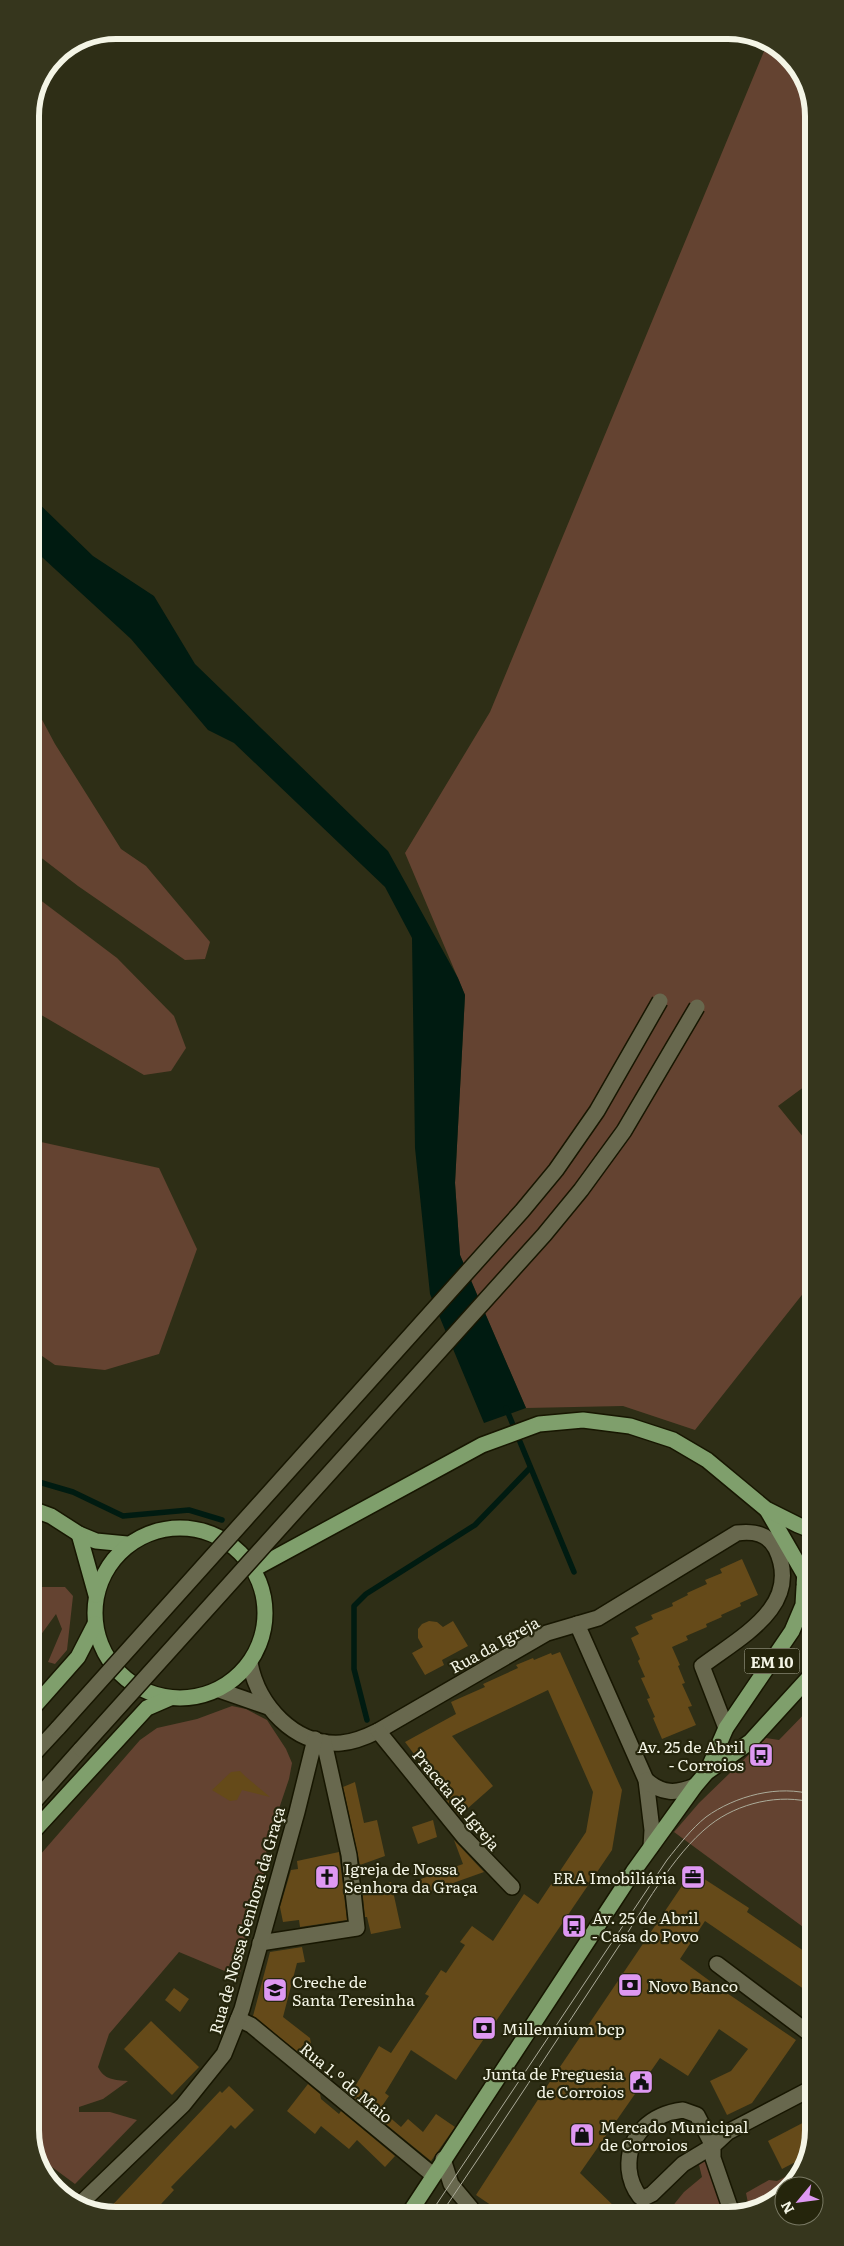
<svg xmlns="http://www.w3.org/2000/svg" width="844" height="2246" font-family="Literata,serif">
  <rect width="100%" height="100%" fill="#2e2e16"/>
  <!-- green -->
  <g fill="#644331">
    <polygon points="767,44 785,51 811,93 812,1081 778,1106 813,1149 813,1266 809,1286 695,1430 623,1406 526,1408 460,1255 455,1183 465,995 405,853 490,712"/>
    <polygon points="31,699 55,744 121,849 146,866 210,942 205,959 185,960 78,886 39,856 31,854"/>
    <polygon points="31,893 117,958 174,1016 186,1048 171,1071 144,1075 31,1009"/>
    <polygon points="32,1140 159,1168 197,1249 159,1354 105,1370 55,1365 32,1349"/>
    <polygon points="32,1578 38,1587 65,1587 73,1596 67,1650 55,1664 48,1662 62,1629 56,1614 32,1647"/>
    <polygon points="813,1705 814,1935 674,1832 699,1803 766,1738 779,1740"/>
    <path d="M232 1706 246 1709 267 1720 286 1749 292 1763 289 1779 266 1847 267 1863 239 1977 179 1952 109 2034 98 2067C104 2080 115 2080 128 2081L103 2099 79 2107V2112H110L137 2120 75 2184 33 2153V1863L140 1740 157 1728 197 1719Z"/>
    <polygon points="703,2161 706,2162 721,2203 719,2213 667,2213 684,2192 702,2177 699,2165"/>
    <path d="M801 2169C797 2180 796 2186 784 2186V2191L750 2213 746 2193 769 2180 777 2181Z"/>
  </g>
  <!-- water -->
  <polygon fill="#001b11" points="31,496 93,556 154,596 195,664 388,851 458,978 465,995 455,1183 460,1255 526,1408 484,1423 430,1294 415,1148 412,938 385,887 234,743 208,730 131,639 31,547"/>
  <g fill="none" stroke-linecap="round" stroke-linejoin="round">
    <!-- stream -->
    <g stroke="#001b11" stroke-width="5.5">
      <polyline points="506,1408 574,1572"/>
      <polyline points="32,1480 73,1492 123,1516 189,1510 222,1520"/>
      <polyline points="367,1720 354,1669 354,1606 366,1594 475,1525 530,1468"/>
    </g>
  </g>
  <!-- building -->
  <g fill="#654a19">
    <polygon points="742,1559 758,1595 740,1603 741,1606 721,1615 722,1617 706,1624 707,1627 686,1636 688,1640 672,1647 680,1665 678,1666 685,1683 682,1684 692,1706 688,1707 696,1725 662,1739 653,1718 655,1717 647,1699 650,1698 641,1678 645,1677 638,1661 640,1659 631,1638 639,1634 635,1627 653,1619 651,1615 673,1606 672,1603 688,1595 687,1593 707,1584 705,1580 722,1573 720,1569"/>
    <polygon points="429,1621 437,1622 443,1627 453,1621 468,1646 442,1660 444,1665 425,1675 412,1653 423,1647 418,1638 418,1629 422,1624"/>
    <polygon points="560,1652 622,1790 612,1850 456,2080 411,2050 385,2093 389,2096 380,2109 401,2127 408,2119 423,2132 436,2114 455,2127 431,2161 350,2095 379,2046 391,2053 429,1996 425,1994 441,1970 446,1973 465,1945 460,1942 472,1926 493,1941 524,1894 538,1904 586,1832 593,1792 548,1690 452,1736 493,1786 459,1816 418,1765 420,1762 405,1742 456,1714 451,1702 485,1687 483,1684 518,1668 516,1665 533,1658 534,1660 551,1653 552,1655"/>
    <polygon points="240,1771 246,1777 270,1797 242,1790 237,1800 230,1801 212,1790 231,1772"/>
    <polygon points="355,1782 364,1823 377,1820 385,1856 360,1865 343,1787"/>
    <polygon points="433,1820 437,1837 418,1844 412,1827"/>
    <polygon points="454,1840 484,1872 422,1894 418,1880 463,1864"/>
    <polygon points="339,1852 347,1920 300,1927 299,1920 283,1922 280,1907 291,1870 298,1869 297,1861"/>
    <polygon points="692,1871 749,1908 747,1912 814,1958 814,1996 705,1921 680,1959 718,1987 796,2040 752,2103 727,2115 710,2081 731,2071 748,2049 719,2029 688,2076 660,2058 580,2173 622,2214 560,2214 549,2204 541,2214 504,2214 476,2195 537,2101"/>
    <polygon points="391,1882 401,1928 371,1934 367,1917 365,1917 362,1887 363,1892"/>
    <polygon points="302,1947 305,1962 297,1963 283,2017 310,2038 315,2066 253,2016 270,1952"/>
    <polygon points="174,1988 189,1999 180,2012 165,2000"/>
    <polygon points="151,2021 199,2067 172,2095 124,2049"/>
    <polygon points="308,2084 320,2094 321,2099 339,2114 341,2111 395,2156 385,2167 357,2140 349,2149 321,2126 315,2134 287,2111"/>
    <polygon points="229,2086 254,2110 235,2129 231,2125 216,2141 171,2187 174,2190 150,2216 110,2216 104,2214 220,2091 222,2093"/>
    <polygon points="814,2117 814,2131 805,2157 782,2169 768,2141"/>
  </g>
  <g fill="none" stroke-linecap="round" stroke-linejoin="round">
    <defs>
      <g id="minor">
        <polyline points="577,1624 646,1780 652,1830 651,1847"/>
        <path d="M250 1663C258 1705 294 1746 341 1743 354 1742 366 1737 378 1731L547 1633 598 1618 737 1533C753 1531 768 1533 776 1549 803 1606 740 1637 702 1666L726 1728"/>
        <polyline points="219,1690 268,1707"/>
        <polyline points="378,1731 464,1837 512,1887"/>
        <polyline points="32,1756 58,1728"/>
        <path d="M646 1780C662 1794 676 1794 695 1786"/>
        <polyline points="33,1803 81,1749"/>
        <polyline points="260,1943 357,1928 349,1855 324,1742"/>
        <polyline points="717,1964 814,2037"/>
        <polyline points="238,2019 251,2025 433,2175"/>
        <path d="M683 2110 697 2115 713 2146 683 2164 652 2194 646 2197H640C633 2188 630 2180 629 2169 627 2135 651 2114 683 2110Z"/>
        <polyline points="443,2159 451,2184 471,2208 471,2214"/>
        <polyline points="80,2204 183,2105 224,2054 242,2009 297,1812 315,1739"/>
        <polyline points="732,2213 713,2158 713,2146 728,2132 814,2087"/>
      </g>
      <g id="major">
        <polyline points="32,1509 51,1516 79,1534 96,1541 127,1544"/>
        <polyline points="767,1510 804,1574"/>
        <circle cx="180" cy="1613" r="85"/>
        <polyline points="79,1534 96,1595"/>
        <path d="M813 1552C802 1572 801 1593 813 1613"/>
        <polyline points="254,1569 482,1445 539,1424 583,1420 630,1426 673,1440 707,1460 766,1509 798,1525 813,1531"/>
        <polyline points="32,1709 78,1657 95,1624"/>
        <polyline points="707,1772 726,1728 792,1631 803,1605 804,1587"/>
        <polyline points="33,1832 147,1708 170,1698"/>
        <polyline points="408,2215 633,1872 695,1786 707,1772 750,1742 813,1673"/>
      </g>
    </defs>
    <!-- minor casing -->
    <use href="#minor" stroke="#171601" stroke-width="18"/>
    <!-- major casing -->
    <use href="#major" stroke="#171601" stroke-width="18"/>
    <!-- minor -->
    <use href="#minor" stroke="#68684e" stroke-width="15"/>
    <!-- major -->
    <use href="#major" stroke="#7f9f6c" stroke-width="15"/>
    <!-- tram -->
    <g stroke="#acac9a" stroke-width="1">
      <path d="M430 2214 667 1860C679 1845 691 1829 706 1817 735 1796 779 1784 814 1795"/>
      <path d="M441 2214C500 2127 557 2040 615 1952 642 1912 672 1855 710 1825 738 1803 780 1793 814 1803"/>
    </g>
    <defs>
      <g id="minor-bridge">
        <polyline points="58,1728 522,1211 556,1170 597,1111 660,1001"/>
        <polyline points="81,1749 544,1235 581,1190 624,1131 697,1007"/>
      </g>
    </defs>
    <!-- minor-bridge casing -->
    <use href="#minor-bridge" stroke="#171601" stroke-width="18" stroke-linecap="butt"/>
    <!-- minor-bridge -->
    <use href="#minor-bridge" stroke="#68684e" stroke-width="15"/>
  </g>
  <!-- icons -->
  <defs>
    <symbol id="bus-square" viewBox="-11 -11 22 22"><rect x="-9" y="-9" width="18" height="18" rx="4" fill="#de98f2" stroke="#25250c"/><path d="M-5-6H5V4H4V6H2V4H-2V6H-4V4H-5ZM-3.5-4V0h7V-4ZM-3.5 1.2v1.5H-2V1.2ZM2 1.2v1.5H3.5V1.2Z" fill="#111"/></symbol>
    <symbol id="church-square" viewBox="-11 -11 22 22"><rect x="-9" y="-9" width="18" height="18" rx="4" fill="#de98f2" stroke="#25250c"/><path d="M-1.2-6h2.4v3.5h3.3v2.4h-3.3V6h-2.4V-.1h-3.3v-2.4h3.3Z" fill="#111"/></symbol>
    <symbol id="office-square" viewBox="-11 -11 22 22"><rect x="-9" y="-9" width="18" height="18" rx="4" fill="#de98f2" stroke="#25250c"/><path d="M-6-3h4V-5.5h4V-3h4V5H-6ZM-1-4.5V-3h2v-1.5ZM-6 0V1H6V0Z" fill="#111"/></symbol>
    <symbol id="bank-square" viewBox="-11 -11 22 22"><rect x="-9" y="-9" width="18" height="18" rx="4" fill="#de98f2" stroke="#25250c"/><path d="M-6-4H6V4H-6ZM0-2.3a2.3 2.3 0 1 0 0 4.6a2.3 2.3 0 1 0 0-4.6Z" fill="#111"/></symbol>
    <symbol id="school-square" viewBox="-11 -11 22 22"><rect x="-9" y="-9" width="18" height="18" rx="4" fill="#de98f2" stroke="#25250c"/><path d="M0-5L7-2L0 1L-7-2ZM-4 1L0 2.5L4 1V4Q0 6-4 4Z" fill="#111"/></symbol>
    <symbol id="civic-square" viewBox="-11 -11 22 22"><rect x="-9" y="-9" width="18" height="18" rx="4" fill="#de98f2" stroke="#25250c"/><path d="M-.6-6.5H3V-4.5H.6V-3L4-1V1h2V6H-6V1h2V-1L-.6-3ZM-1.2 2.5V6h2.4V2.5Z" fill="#111"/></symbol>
    <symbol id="shop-square" viewBox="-11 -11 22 22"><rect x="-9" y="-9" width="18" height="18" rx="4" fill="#de98f2" stroke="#25250c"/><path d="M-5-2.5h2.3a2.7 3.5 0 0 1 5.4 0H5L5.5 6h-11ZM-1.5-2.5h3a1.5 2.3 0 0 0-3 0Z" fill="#111"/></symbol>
  </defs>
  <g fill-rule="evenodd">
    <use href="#bus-square" x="747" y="1741" width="28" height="28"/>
    <use href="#church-square" x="313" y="1863" width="28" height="28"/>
    <use href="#office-square" x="679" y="1863" width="28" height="28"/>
    <use href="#bus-square" x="560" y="1912" width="28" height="28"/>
    <use href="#bank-square" x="616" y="1971" width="28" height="28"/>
    <use href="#school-square" x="261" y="1976" width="28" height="28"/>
    <use href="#bank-square" x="470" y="2014" width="28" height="28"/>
    <use href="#civic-square" x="627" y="2068" width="28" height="28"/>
    <use href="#shop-square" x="568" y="2121" width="28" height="28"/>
  </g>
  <g text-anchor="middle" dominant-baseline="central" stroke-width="4.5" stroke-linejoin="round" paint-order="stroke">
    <!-- shield labels -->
    <rect fill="#25250c" stroke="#b6b7a5" stroke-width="1" x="744.5" y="1648.5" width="55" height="25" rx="4"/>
    <g font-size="15" font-weight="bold" fill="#f4f5e6">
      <text x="772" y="1661">EM 10</text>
    </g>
    <!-- street labels -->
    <g font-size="16" fill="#f4f5e6" stroke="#25250c">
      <text transform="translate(494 1644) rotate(-29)">Rua da Igreja</text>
      <text transform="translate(457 1799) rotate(50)">Praceta da Igreja</text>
      <text transform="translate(246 1920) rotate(-74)">Rua de Nossa Senhora da Graça</text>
      <text transform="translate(347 2082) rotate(40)">Rua 1.º de Maio</text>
    </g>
    <!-- poi labels -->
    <g font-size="16" fill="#f4f5e6" stroke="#25250c" text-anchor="start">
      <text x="744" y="1746" text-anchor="end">Av. 25 de Abril<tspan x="744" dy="18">- Corroios</tspan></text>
      <text x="344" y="1868">Igreja de Nossa<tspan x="344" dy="18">Senhora da Graça</tspan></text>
      <text x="676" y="1877" text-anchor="end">ERA Imobiliária</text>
      <text x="592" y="1917">Av. 25 de Abril<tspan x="592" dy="18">- Casa do Povo</tspan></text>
      <text x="292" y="1981">Creche de<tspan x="292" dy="18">Santa Teresinha</tspan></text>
      <text x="648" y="1985">Novo Banco</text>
      <text x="502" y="2028">Millennium bcp</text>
      <text x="624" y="2073" text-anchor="end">Junta de Freguesia<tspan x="624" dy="18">de Corroios</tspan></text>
      <text x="600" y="2126">Mercado Municipal<tspan x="600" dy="18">de Corroios</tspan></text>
    </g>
  </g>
  <!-- crop -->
  <path d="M0 0H844V2246H0ZM116 39H728A77 77 0 0 1 805 116V2130A77 77 0 0 1 728 2207H116A77 77 0 0 1 39 2130V116A77 77 0 0 1 116 39Z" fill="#36361d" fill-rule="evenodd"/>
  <path fill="none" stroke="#f4f5e6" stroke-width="6" d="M116 39H728A77 77 0 0 1 805 116V2130A77 77 0 0 1 728 2207H116A77 77 0 0 1 39 2130V116A77 77 0 0 1 116 39Z"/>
  <!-- north arrow -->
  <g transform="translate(799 2201) rotate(241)"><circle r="24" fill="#25250c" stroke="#787863"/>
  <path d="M0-4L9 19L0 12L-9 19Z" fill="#de98f2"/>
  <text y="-8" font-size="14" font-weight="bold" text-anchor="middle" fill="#f4f5e6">N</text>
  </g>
</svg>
